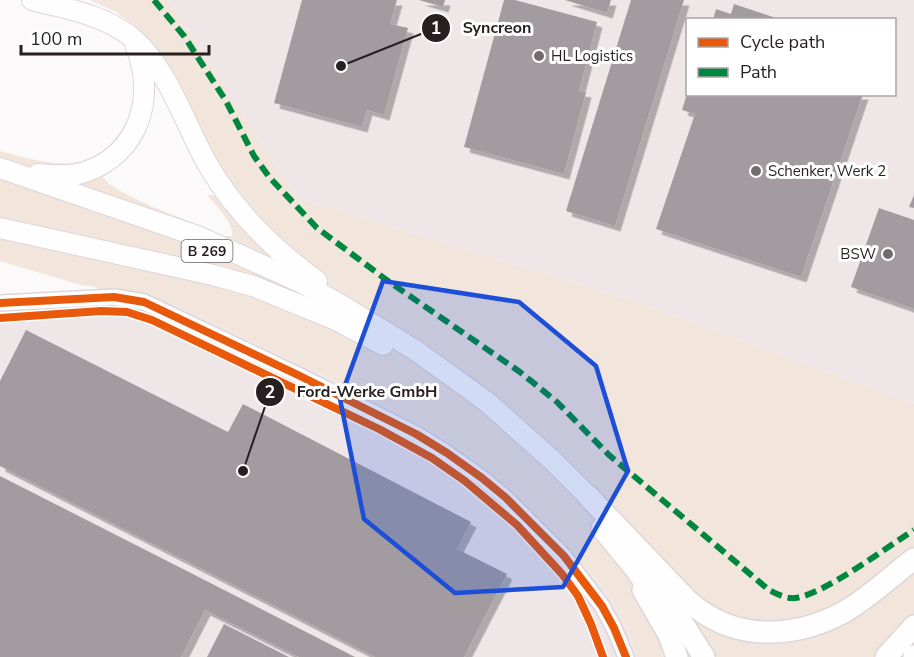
<svg xmlns="http://www.w3.org/2000/svg" width="914" height="657" font-family="'Nunito Sans',sans-serif">
  <defs>
    <filter id="shadow"><feDropShadow dx="5.5" dy="5.5" stdDeviation="0" flood-color="#0004"/></filter>
  </defs>
  <rect width="100%" height="100%" fill="#fcf9fa"/>
  <!-- built -->
  <g fill="#efe6e8" fill-rule="evenodd">
    <path d="M168 0H914V404L634 301 297 198ZM688 20H894V94H688Z"/>
    <polygon points="84,292 153,299 181,307 370,398 425,427 464,452 508,489 549,527 587,568 610,596 625,624 638,657 0,657 0,320"/>
  </g>
  <!-- green -->
  <path fill="#f2e5dc" d="M90 0H168L297 198 634 301 914 404V657H638L625 624 610 596 587 568 549 527 508 489 464 452 425 427 370 398 181 307 153 299 106 293 95 287 81 285 0 261V151C50 165 93 178 125 125L144 133C133 152 120 164 103 177 111 194 201 225 224 236H232C234 222 215 205 207 195H239L215 159 152 47 134 25 116 12Z"/>
  <!-- building -->
  <g fill="#a29ca0" filter="url(#shadow)">
    <polygon points="302,0 397,0 390,24 408,28 384,115 367,110 362,127 274,103"/>
    <polygon points="419,0 445,0 443,7"/>
    <polygon points="504,0 515,0 597,22 579,91 586,92 564,174 464,147"/>
    <polygon points="565,0 611,0 607,13"/>
    <polygon points="631,0 684,0 615,226 566,211"/>
    <polygon points="734,4 779,19 779,20 713,20 716,9 731,14"/>
    <polygon points="687,94 863,94 801,277 656,229 695,114 682,110"/>
    <polygon points="914,195 914,208 909,207"/>
    <polygon points="879,208 914,220 914,309 851,287"/>
    <polygon points="26,330 228,432 243,404 471,522 457,549 507,574 464,657 375,657 0,466 0,381"/>
    <polygon points="0,476 183,569 355,657 299,657 205,610 181,657 0,657"/>
    <polygon points="224,624 289,657 207,657"/>
  </g>
  <g fill="none" stroke-linecap="round" stroke-linejoin="round">
    <defs>
      <polyline id="minor" points="0,303 114,297 144,302 298,375 416,434 447,453 482,478 505,497 564,556 602,606 614,628 626,657"/>
      <g id="major">
        <path d="M32 0C66 9 102 14 130 36 167 65 185 125 208 165 235 212 273 249 317 281"/>
        <polyline points="0,168 200,237 302,283 346,308 415,350 487,402 552,460 588,496"/>
        <path d="M38 174C53 175 70 177 85 172 139 154 157 96 135 45"/>
        <polyline points="0,228 213,275 253,286 336,320 383,345"/>
      </g>
      <g id="highway">
        <path d="M588 496 688 601C694 606 700 611 707 615 749 641 802 635 844 612 869 598 891 576 914 559"/>
        <polyline points="602,528 634,567 657,600"/>
        <polyline points="656,581 704,657"/>
        <polyline points="643,590 669,635 677,657"/>
        <polyline points="886,657 914,626"/>
        <polyline points="914,657 914,656"/>
      </g>
    </defs>
    <!-- minor casing -->
    <use href="#minor" stroke="#ddd6d8" stroke-width="18"/>
    <!-- major casing -->
    <use href="#major" stroke="#ddd6d8" stroke-width="22"/>
    <!-- highway casing -->
    <use href="#highway" stroke="#ddd6d8" stroke-width="24"/>
    <!-- minor -->
    <use href="#minor" stroke="#fffefe" stroke-width="15"/>
    <!-- major -->
    <use href="#major" stroke="#fffefe" stroke-width="20"/>
    <!-- highway -->
    <use href="#highway" stroke="#fffefe" stroke-width="21"/>
    <!-- quiet -->
    <path stroke="#00873e" stroke-width="6" stroke-dasharray="12 6" stroke-linecap="butt" d="M154 0 184 36 226 101 254 156 270 178 317 228 388 281 520 372 557 402 609 455 769 590C777 594 786 599 795 598 823 595 887 547 914 530"/>
    <defs>
      <g id="cycleway">
        <polyline points="0,303 114,297 144,302 298,375 416,434 447,453 482,478 505,497 564,556 602,606 614,628 626,657"/>
        <polyline points="0,318 101,311 127,312 152,320 379,429 432,458 465,481 517,525 562,574 578,596 591,624 603,657"/>
      </g>
    </defs>
    <!-- cycleway casing -->
    <use href="#cycleway" stroke="#fff" stroke-width="11"/>
    <!-- cycleway -->
    <use href="#cycleway" stroke="#e8590c" stroke-width="8"/>
  </g>
  <!-- marked area -->
  <path fill="#1d4ed8" fill-opacity="0.2" stroke="#1d4ed8" stroke-width="4.5" stroke-linejoin="round" d="M383 281 519 302 596 366 628 471 563 587 455 593 364 519 340 399Z"/>
  <!-- markers -->
  <g fill="#726b6c" stroke="#fff" stroke-width="2">
    <circle cx="539" cy="56" r="6"/>
    <circle cx="756" cy="171" r="6"/>
    <circle cx="888" cy="254" r="6"/>
  </g>
  <g text-anchor="middle" dominant-baseline="central" stroke-width="6" stroke-linejoin="round" paint-order="stroke">
    <!-- shield labels -->
    <rect fill="#fff" stroke="#686263" stroke-width="1.5" x="181.5" y="240" width="51" height="22" rx="4.5"/>
    <g font-size="14" font-weight="bold" fill="#271f20">
      <text x="207" y="251">B 269</text>
    </g>
    <!-- poi labels -->
    <g font-size="15" fill="#271f20" stroke="#fff" text-anchor="start">
      <text x="551" y="56">HL Logistics</text>
      <text x="768" y="171">Schenker, Werk 2</text>
      <text x="876" y="254" text-anchor="end">BSW</text>
    </g>
  </g>
  <!-- callouts -->
  <path fill="none" stroke="#271f20" stroke-width="2" d="M341 66L436 28M243 471L270 392"/>
  <g fill="#271f20" stroke="#fff" stroke-width="2">
    <circle cx="341" cy="66" r="6"/>
    <circle cx="243" cy="471" r="6"/>
    <circle cx="436" cy="28" r="15"/>
    <circle cx="270" cy="392" r="15"/>
  </g>
  <g font-size="18" text-anchor="middle" font-weight="bold" fill="#fff">
    <text x="436" y="34">1</text>
    <text x="270" y="398">2</text>
  </g>
  <g font-size="16" text-anchor="middle" font-weight="bold" fill="#271f20" stroke="#fff" stroke-width="6" stroke-linejoin="round" paint-order="stroke">
    <text x="497" y="33">Syncreon</text>
    <text x="367" y="397">Ford-Werke GmbH</text>
  </g>
  <!-- legend -->
  <rect x="686" y="18" width="210" height="78" fill="#ffffff" stroke="#a9a5a6" stroke-width="1.5"/>
  <rect x="698" y="38" width="30" height="9" fill="#e8590c" stroke="#a9a5a6" stroke-width="1.5"/>
  <text x="740" y="48" font-size="18" fill="#271f20">Cycle path</text>
  <rect x="698" y="68" width="30" height="9" fill="#00873e" stroke="#a9a5a6" stroke-width="1.5"/>
  <text x="740" y="78" font-size="18" fill="#271f20">Path</text>
  <!-- scale -->
  <path d="M21 45v9h188v-9" fill="none" stroke="#271f20" stroke-width="3"/>
  <text x="30" y="45" font-size="18" fill="#271f20" stroke="#ffffff" stroke-width="4.5" paint-order="stroke">100 m</text>
</svg>
